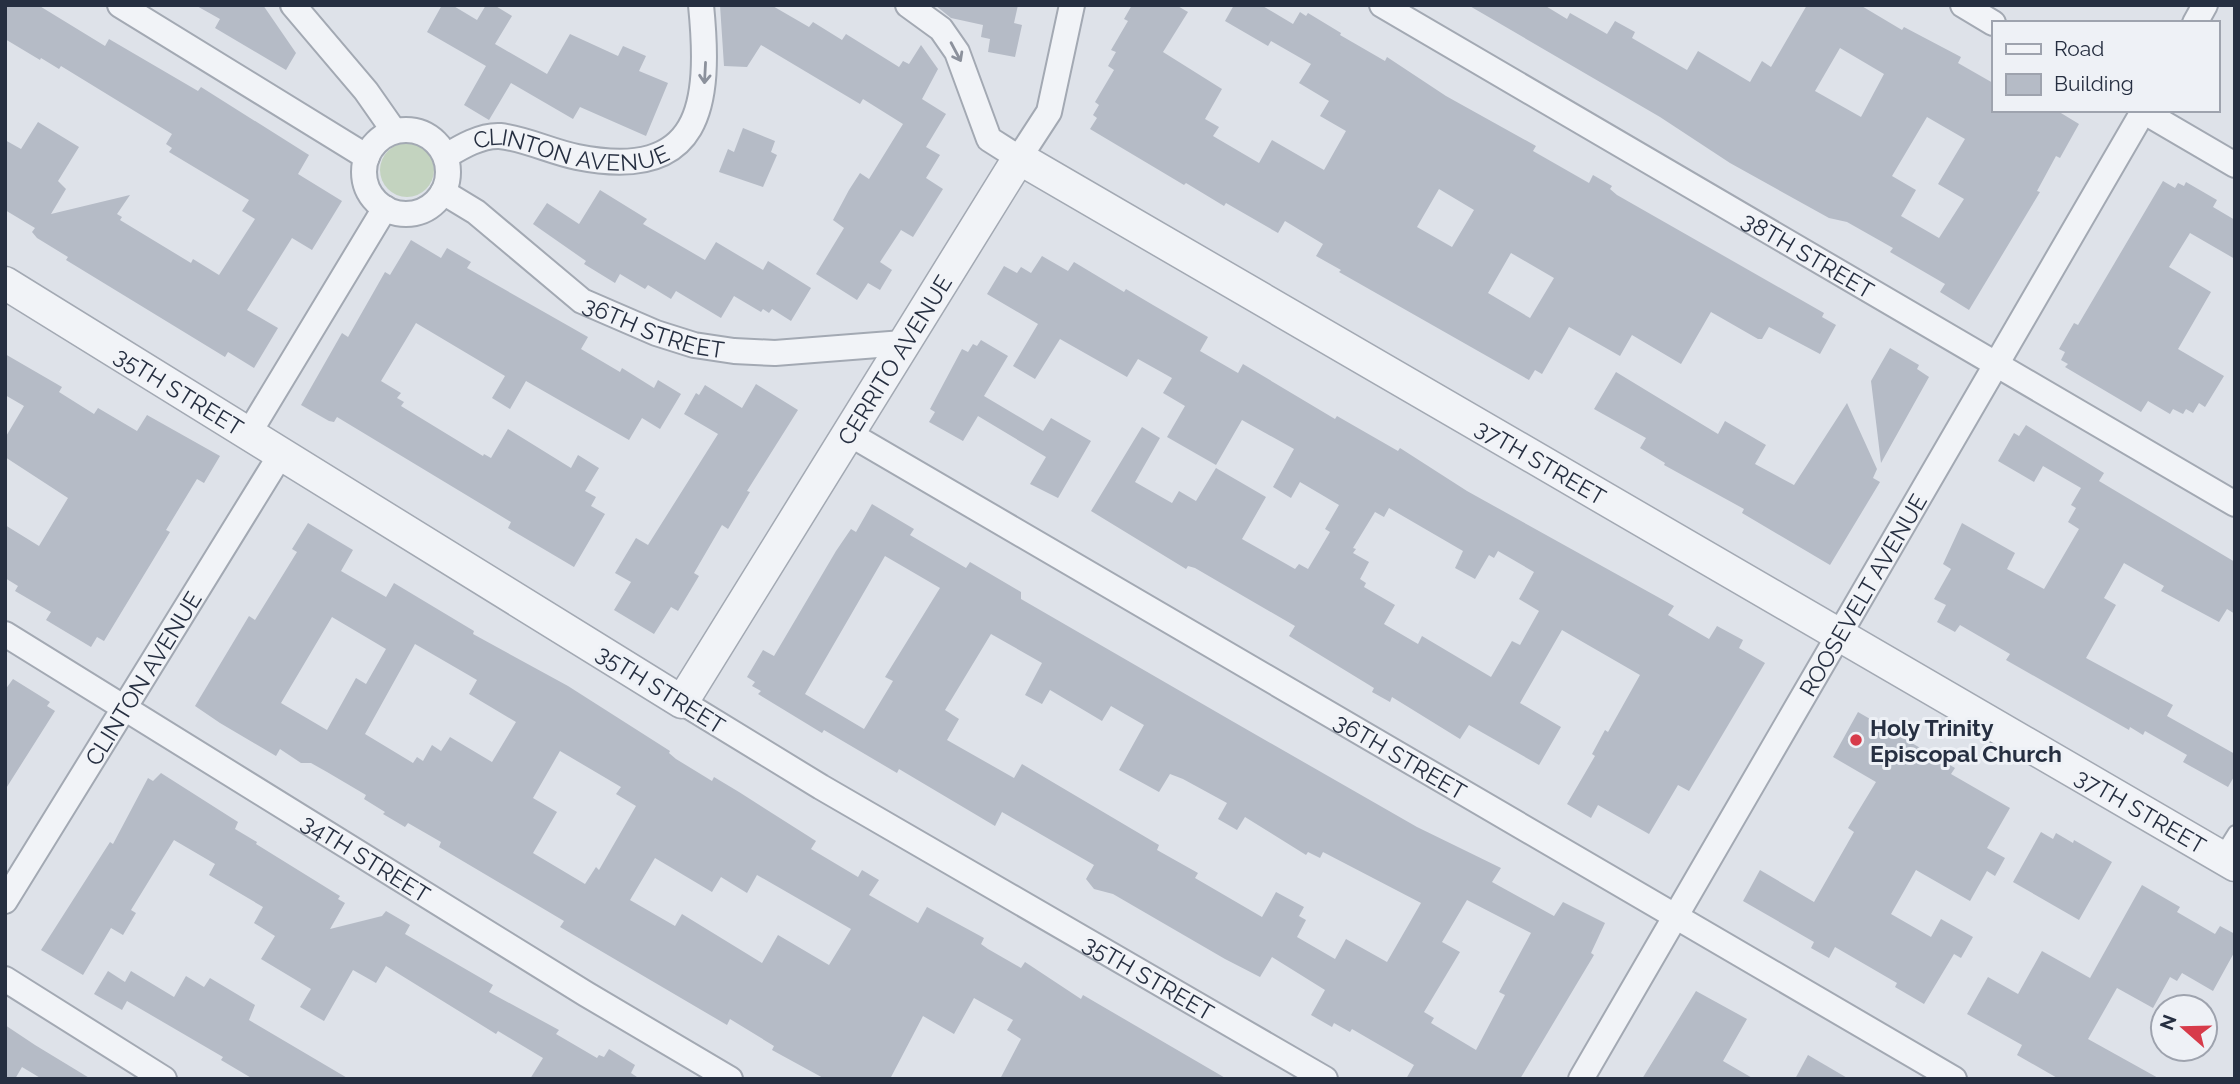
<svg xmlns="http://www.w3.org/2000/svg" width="2240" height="1084" font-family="Raleway,sans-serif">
  <rect width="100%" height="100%" fill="#dee2e9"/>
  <!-- green -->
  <circle fill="#c3d3bf" cx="407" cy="170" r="27"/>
  <!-- building -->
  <g fill="#b5bbc6" fill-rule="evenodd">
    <polygon points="5,5 38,5 105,46 109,39 198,91 201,87 309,155 298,174 342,201 312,250 292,238 247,310 278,328 254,368 228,352 225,357 66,260 68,257 37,238 32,232 35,228 5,210 5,140 21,149 38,122 79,147 58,181 66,189 51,214 130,195 117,214 122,217 120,220 191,263 193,259 219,275 255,219 242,211 249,200 169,152 172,148 166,144 172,134 61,66 59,69 41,58 40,60 5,39"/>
    <polygon points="195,5 263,5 296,53 286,70 215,28 220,19"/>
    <polygon points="442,5 452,5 477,20 486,5 494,5 512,16 495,44 547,74 570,34 618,56 623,46 646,56 639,71 668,83 646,136 580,107 573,119 511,83 489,120 464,105 486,66 427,32"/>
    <polygon points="720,5 771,5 809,27 813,22 842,40 846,34 899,67 903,61 909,64 921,45 938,69 922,99 946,114 926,147 940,155 926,178 943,189 913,237 901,230 880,262 892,270 880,290 868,283 857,300 816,274 844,228 833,220 849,190 860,173 869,179 903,124 863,99 860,104 761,45 747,67 724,66"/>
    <polygon points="935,5 1018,5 1014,23 1022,25 1015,57 988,52 990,39 981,37 983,25 951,18"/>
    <path d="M1132 5H1176L1188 12 1163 52 1222 89 1205 119 1219 127 1213 136 1259 163 1272 140 1324 170 1346 131 1320 116 1329 101 1299 83 1311 64 1271 41 1268 46 1225 21 1234 5H1261L1293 24 1300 12 1306 16 1308 13 1341 33 1340 35 1385 61 1387 57 1446 96 1536 146 1533 151 1589 183 1593 175 1612 186 1610 189 1617 195 1824 313 1822 317 1836 325 1820 354 1769 327 1762 339H1758L1711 312 1681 364 1632 335 1620 356 1569 327 1542 374 1535 370 1529 380 1339 272 1341 270 1316 256 1323 244 1285 221 1278 233 1226 203 1224 206 1186 183 1184 185 1090 129 1097 118 1093 115 1099 105 1095 102 1114 70 1108 66 1116 52 1111 50 1128 21 1124 19ZM1439 189 1474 210 1452 247 1417 227ZM1511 253 1554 278 1530 318 1488 293Z"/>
    <path d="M1468 5H1544L1567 19 1570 13 1607 34 1615 21 1635 32 1632 38 1687 70 1698 51 1750 82 1762 61 1771 67 1807 5H1860L1902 30 1904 27 1961 57 1958 63 1993 83V110H2056L2079 124 2060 158 2056 156 2037 191 2040 192 1969 310 1940 292 1945 284 1890 252 1893 248 1847 222 1829 218 1730 163 1660 117ZM1840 48 1884 74 1861 117 1815 91ZM1927 117 1965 139 1938 184 1964 199 1939 238 1901 216 1916 190 1892 176Z"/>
    <polygon points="743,128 775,141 771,152 777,155 763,187 719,172 728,149 734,152"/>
    <polygon points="2163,181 2175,188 2178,183 2184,186 2186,182 2217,200 2213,207 2235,220 2235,259 2190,233 2169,267 2211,292 2178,349 2224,376 2205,407 2199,403 2193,413 2186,409 2183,414 2173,409 2170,414 2148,401 2141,412 2065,367 2068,364 2061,360 2065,352 2059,349 2074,323 2078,325"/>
    <polygon points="600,190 647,219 643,224 705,260 716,242 763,270 768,261 811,288 791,321 772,309 769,313 763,309 761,312 734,296 721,318 676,291 671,299 648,285 645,289 620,274 615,283 584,264 586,261 533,224 547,203 579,224"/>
    <polygon points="411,240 441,258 447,248 471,262 467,268 588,337 581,349 620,372 622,368 654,388 658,380 681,394 660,429 642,418 629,440 526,381 510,409 492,398 505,376 416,323 381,381 401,393 397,398 404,402 401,406 483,456 484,454 491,458 508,429 571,468 578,455 599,468 585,491 596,497 591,506 605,514 574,567 508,528 511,522 337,417 334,422 329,421 301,405 342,333 348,337 385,272 390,275"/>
    <path d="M1042 256 1068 271 1074 262 1124 292 1126 289 1153 305 1208 337 1200 351 1238 373 1243 364 1335 419 1337 416 1398 451 1400 448 1467 491 1674 606 1668 615 1709 639 1717 626 1743 640 1739 648 1765 663 1689 791 1678 785 1649 834 1598 805 1591 818 1567 804 1595 756 1592 754 1605 730 1608 732 1640 675 1562 630 1520 703 1561 727 1539 765 1469 725 1460 739 1392 697 1390 702 1372 692 1374 688 1289 636 1295 626 1195 568 1188 566 1186 569 1091 511 1142 427 1160 438 1135 482 1172 503 1179 491 1196 501 1216 468 1266 497 1242 539 1295 569 1299 564 1308 569 1330 532 1325 529 1339 505 1300 482 1291 498 1273 487 1294 449 1242 420 1216 465 1167 437 1185 406 1163 393 1172 378 1138 359 1127 377 1060 339 1035 379 1013 366 1038 324 987 294 1004 266 1017 273 1021 267 1031 273ZM1389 508 1463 551 1455 568 1475 579 1489 555 1494 558 1498 551 1534 572 1519 599 1539 611 1520 645 1512 641 1491 677 1422 636 1418 644 1384 624 1395 605 1364 587 1366 583 1360 579 1369 562 1353 553 1356 549 1353 548 1375 512 1384 517Z"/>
    <polygon points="981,340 1008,356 984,396 1043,431 1051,418 1091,441 1058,498 1030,484 1046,457 978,416 963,441 929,422 935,412 930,409 962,349 968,352 973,344 977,346"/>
    <polygon points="1890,348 1919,365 1917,369 1929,377 1881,463 1871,381"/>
    <polygon points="5,354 62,387 59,392 94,414 98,408 137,431 147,415 220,456 204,483 197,479 166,530 170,532 104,641 97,637 91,647 46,620 51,612 15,591 18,586 5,578 5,525 39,546 68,498 5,457 5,438 24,406 5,395"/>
    <polygon points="1616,372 1718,434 1725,421 1766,445 1755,464 1794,485 1847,403 1877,469 1873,478 1880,482 1830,565 1742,513 1744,509 1664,465 1665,463 1640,448 1646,438 1594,409"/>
    <polygon points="756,384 798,410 747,491 750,492 728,529 722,525 694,573 699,576 678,611 671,607 654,634 614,610 631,582 615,573 636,538 648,545 718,434 684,414 696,393 699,395 705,385 742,408"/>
    <polygon points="2026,425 2104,473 2099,481 2235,562 2235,614 2227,609 2219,622 2161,591 2164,586 2124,563 2104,598 2116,605 2086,658 2173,705 2167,716 2235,754 2235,775 2228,787 2183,762 2187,755 2145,731 2143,735 2130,727 2129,730 2006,660 2010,654 1960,625 1955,632 1937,622 1946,605 1934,599 1951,569 1943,564 1962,523 2015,553 2007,569 2044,589 2079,529 2068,522 2076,508 2071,505 2081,488 2043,466 2034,482 1998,461 2014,433 2019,436"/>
    <path d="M872 504 914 529 910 535 966 568 970 562 1021 592V599L1232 721 1417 827 1501 868 1492 882 1554 916 1563 902 1605 923 1591 953 1594 955 1520 1079H1406L1414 1065 1352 1029 1350 1032 1334 1023 1332 1027 1311 1015 1325 990 1272 957 1260 977 1225 959 1113 894 1094 889 1086 879 1094 865 1002 812 995 826 899 769 897 773 824 730 822 733 758 694 761 691 752 686 755 682 747 677 763 650 774 656 836 551 851 529 856 532ZM885 556 940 588 885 677 893 681 864 729 805 694ZM991 634 1042 663 1025 695 1042 704 1050 690 1102 721 1111 706 1144 725 1119 770 1159 792 1170 774 1183 779 1227 803 1218 819 1237 830 1245 817 1306 855 1308 852 1320 858 1323 852 1421 903 1387 962 1346 939 1335 959 1297 937 1306 920 1299 916 1304 907 1276 892 1262 917 1195 878 1198 873 1157 850 1159 845 1022 764 1014 778 947 740 959 719 945 710ZM1467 900 1531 933 1499 992 1505 995 1476 1050 1431 1023 1434 1018 1424 1012 1460 952 1442 942Z"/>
    <path d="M308 523 353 550 341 571 386 597 394 583 474 631 473 634 568 686 670 751 669 753 676 759 712 781 714 777 739 792 816 841 811 849 858 877 862 870 879 880 869 895 918 923 927 907 984 938 981 944 988 949 1021 968 1025 962 1081 999 1083 995 1227 1079H1000L1021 1039 1007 1030 1013 1020 974 998 954 1034 923 1016 890 1079H825L772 1050 774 1046 730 1019 727 1025 560 927 564 921 439 847 441 842 408 823 405 827 383 814 385 812 364 799 366 795 327 772 311 763H301L280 749 276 756 220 723 195 706 249 616 255 620 297 552 292 549ZM332 617 386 649 366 684 356 678 327 730 281 703ZM415 644 477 680 469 694 516 722 492 762 450 737 441 751 432 745 423 761 417 757 413 763 365 734ZM560 751 621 787 616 794 636 806 599 870 596 867 585 884 533 853 557 812 533 798ZM655 858 712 892 721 877 747 893 757 875 851 929 829 965 778 935 762 963 682 914 675 926 630 900Z"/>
    <polygon points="13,679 50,702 47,706 55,711 5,790 5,690"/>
    <polygon points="1858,712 1955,768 1951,774 2010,808 1987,848 2005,858 1995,876 1987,871 1970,901 1916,870 1891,914 1931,937 1941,919 1973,937 1961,958 1954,954 1924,1004 1895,987 1897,983 1835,947 1829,958 1811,948 1814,942 1743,901 1760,870 1814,902 1854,832 1848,828 1876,782 1833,757"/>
    <polygon points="161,773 238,822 235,829 257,842 256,844 340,896 338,899 345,903 330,929 382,916 386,911 410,925 405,934 493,985 489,992 559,1030 556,1034 597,1058 599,1055 604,1057 609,1049 635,1065 631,1073 640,1079 530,1079 543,1058 498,1031 496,1034 386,966 376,983 353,970 324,1021 300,1007 311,989 261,959 275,936 254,923 263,907 209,875 215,864 174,840 131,910 136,913 123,935 111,928 83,975 41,950 110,842 113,844 148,778 153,781"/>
    <polygon points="2041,832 2053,839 2056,833 2073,843 2074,840 2112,862 2079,920 2013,882"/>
    <polygon points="2142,885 2180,907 2177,912 2215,934 2220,926 2235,934 2235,951 2213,991 2182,973 2177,981 2170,977 2153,1008 2117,988 2088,1039 2160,1079 2059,1079 2017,1055 2022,1045 1967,1014 1988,977 2018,994 2042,951 2090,978"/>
    <polygon points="108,971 125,982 131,971 174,997 186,976 204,987 210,978 255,1005 249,1020 349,1079 253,1079 221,1060 223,1057 127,1001 122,1010 94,994"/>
    <polygon points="1696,991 1747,1019 1723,1061 1754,1079 1642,1079"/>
    <polygon points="5,1025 35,1045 91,1079 42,1079 22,1067 15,1079 5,1079"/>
    <polygon points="1808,1055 1849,1079 1795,1079"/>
  </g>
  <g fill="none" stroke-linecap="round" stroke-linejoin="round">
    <defs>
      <polyline id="service" points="2220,856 2235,832"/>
      <g id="minor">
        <polyline points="120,5 367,157"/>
        <polyline points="293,5 366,91 394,131"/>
        <polyline points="908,5 941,29 957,52 989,139 1019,158 1049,112 1072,5"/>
        <path id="s1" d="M1382 5 2235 504"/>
        <polyline points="1963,5 1993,23"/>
        <polyline points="2195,23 2205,5"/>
        <polyline points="2141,110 2235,165"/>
        <circle cx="406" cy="172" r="42"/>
        <path id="s2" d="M446 156C461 147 481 135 500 136 526 139 552 152 577 157 702 182 711 105 701 5"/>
        <path id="s3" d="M443 192 476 212 582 301 656 333 694 345 734 351 775 353 903 343"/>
        <polyline points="249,433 385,208"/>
        <path id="s4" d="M848 433 1954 1079"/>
        <path id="s5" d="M5 634 586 994 730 1079"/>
        <path id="s6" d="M682 702 821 787 1325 1079"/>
        <path id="s7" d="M5 901 281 454"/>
        <polyline points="5,979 164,1079"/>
        <path id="s8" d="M1581 1079 2144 110"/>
      </g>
      <g id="tertiary">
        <path id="s9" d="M5 283 682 702 1019 158 2235 865"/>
      </g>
    </defs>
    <!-- service casing -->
    <use href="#service" stroke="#a3a9b3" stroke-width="16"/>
    <!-- minor casing -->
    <use href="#minor" stroke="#a3a9b3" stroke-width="28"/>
    <!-- tertiary casing -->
    <use href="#tertiary" stroke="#a3a9b3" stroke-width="35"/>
    <!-- service -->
    <use href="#service" stroke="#f1f3f7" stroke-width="12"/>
    <!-- minor -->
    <use href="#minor" stroke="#f1f3f7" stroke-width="24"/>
    <!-- tertiary -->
    <use href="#tertiary" stroke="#f1f3f7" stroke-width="32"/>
  </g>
  <!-- one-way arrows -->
  <defs><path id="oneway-shaft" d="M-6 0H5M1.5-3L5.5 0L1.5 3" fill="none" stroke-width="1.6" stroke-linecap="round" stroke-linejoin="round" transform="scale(1.75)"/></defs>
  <g stroke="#8c919c">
    <use href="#oneway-shaft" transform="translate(956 52) rotate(62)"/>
    <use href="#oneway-shaft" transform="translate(705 73) rotate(93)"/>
  </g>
  <!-- markers -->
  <circle fill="#d73b4a" stroke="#eef1f6" stroke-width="2.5" cx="1856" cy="740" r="7"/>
  <g text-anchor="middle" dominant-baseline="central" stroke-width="6" stroke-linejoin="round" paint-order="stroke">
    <!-- street labels -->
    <g font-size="23" fill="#262f41" stroke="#eef1f6">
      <text stroke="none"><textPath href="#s2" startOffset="131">CLINTON AVENUE</textPath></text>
      <text stroke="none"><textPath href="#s1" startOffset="494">38TH STREET</textPath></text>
      <text stroke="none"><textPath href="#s3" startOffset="254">36TH STREET</textPath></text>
      <text stroke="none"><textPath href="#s9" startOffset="1199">CERRITO AVENUE</textPath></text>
      <text stroke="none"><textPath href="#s9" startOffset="205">35TH STREET</textPath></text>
      <text stroke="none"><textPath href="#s9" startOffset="2040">37TH STREET</textPath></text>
      <text stroke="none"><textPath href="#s8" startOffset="560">ROOSEVELT AVENUE</textPath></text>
      <text stroke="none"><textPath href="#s7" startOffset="262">CLINTON AVENUE</textPath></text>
      <text transform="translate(661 689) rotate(32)">35TH STREET</text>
      <text stroke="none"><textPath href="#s4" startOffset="640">36TH STREET</textPath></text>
      <text stroke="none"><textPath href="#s9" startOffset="2734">37TH STREET</textPath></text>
      <text stroke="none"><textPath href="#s5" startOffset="425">34TH STREET</textPath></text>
      <text stroke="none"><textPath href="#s6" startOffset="542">35TH STREET</textPath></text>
    </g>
    <!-- poi labels -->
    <g font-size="23" font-weight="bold" fill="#262f41" stroke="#eef1f6" text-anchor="start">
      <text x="1870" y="727">Holy Trinity<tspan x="1870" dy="26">Episcopal Church</tspan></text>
    </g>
  </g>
  <!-- border -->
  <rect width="2240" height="1084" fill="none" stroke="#262f41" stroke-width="14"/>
  <!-- legend -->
  <rect x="1992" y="21" width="228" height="91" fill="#eef1f6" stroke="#9ea3ae" stroke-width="2"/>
  <rect x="2006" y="44" width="35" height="10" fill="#f1f3f7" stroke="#9ea3ae" stroke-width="2"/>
  <text x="2054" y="56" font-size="21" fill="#262f41">Road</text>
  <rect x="2006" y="74" width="35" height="21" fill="#b5bbc6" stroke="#9ea3ae" stroke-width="2"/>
  <text x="2054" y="91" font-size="21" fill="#262f41">Building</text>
  <!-- north arrow -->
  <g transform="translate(2184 1028) rotate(290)"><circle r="33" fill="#eef1f6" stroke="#9ea3ae" stroke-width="2"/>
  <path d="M0-5L12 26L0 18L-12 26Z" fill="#d73b4a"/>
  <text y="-10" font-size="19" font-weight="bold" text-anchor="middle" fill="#262f41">N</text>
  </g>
</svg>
